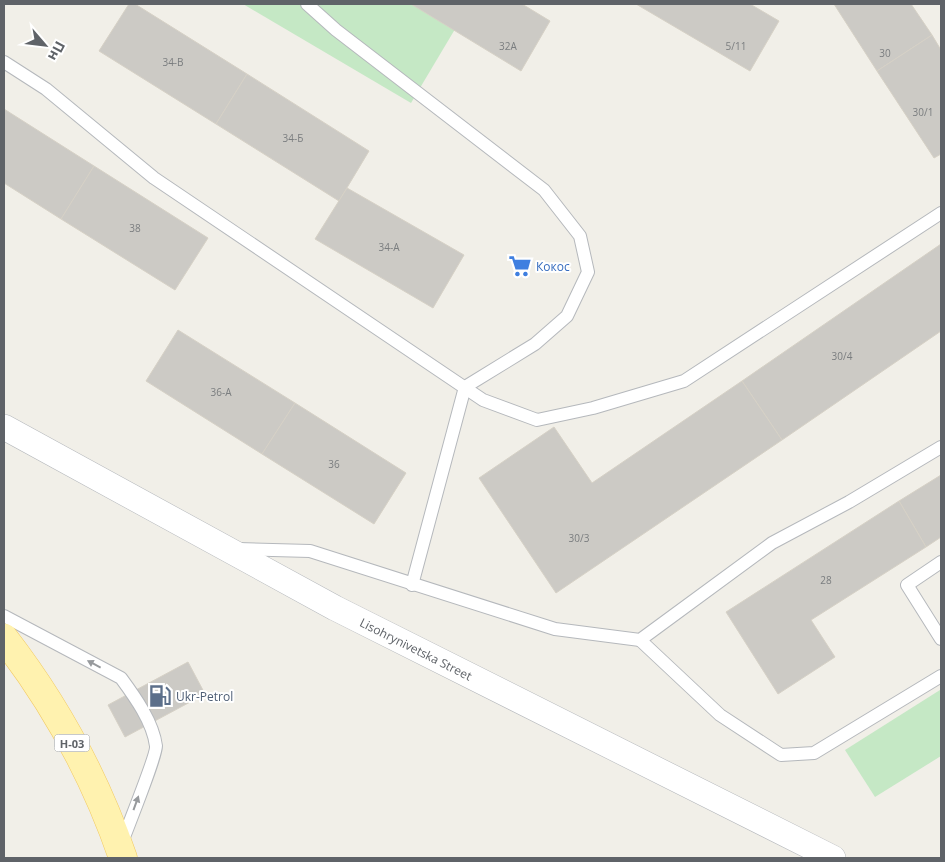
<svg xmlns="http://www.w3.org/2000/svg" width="945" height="862" font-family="'Open Sans',sans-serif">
  <rect width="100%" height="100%" fill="#f1efe8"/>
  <!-- green -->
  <g fill="#c5e8c5">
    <polygon points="243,4 470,4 411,103"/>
    <polygon points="940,690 941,756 875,797 845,750"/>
  </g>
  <!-- building -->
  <g fill="#cccac5" stroke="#d6d1c6">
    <polygon points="129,4 135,4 247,74 216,124 99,51"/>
    <polygon points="411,4 522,4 550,21 521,71"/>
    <polygon points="636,4 750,4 779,21 750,71"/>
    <polygon points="834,4 911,4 932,35 877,71"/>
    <polygon points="932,35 941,50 941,154 934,158 877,71"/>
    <polygon points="247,74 369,151 339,201 216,124"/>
    <polygon points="4,109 94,166 61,219 4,183"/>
    <polygon points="94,166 208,238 175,290 61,219"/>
    <polygon points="347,188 464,255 433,308 315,239"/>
    <polygon points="941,244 941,331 782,440 742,381"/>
    <polygon points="178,330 295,403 262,454 146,381"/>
    <polygon points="742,381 782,440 556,593 479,478 554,427 592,483"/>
    <polygon points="295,403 406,473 374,524 262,454"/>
    <polygon points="941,475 941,537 926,547 899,501"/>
    <polygon points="899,501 926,547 811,620 835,657 778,694 726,612"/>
    <polygon points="188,662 205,694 125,737 108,705"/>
  </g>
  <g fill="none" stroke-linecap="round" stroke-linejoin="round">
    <defs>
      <g id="lane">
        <polyline points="307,4 336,30 544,190 580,236 588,272 567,316 535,344 465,387 412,585"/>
        <polyline points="4,62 46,89 154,178 483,400 537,420 593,408 684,381 941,213"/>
        <polyline points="238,549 310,551 555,629 640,640 772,543 849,502 941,447"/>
        <polyline points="941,562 907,585 941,639"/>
        <path d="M4 616 121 678C135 697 153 722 156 746 157 755 126 831 121 845"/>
        <polyline points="640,640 720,715 781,755 814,753 941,676"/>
      </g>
      <g id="street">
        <path id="s1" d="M4 427 335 608 833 858"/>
      </g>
      <path id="primary" d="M4 638C55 704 96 779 123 858"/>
    </defs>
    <!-- lane casing -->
    <use href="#lane" stroke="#b5b8bc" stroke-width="14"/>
    <!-- street casing -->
    <use href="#street" stroke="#b5b8bc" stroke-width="26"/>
    <!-- primary casing -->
    <use href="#primary" stroke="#f2c960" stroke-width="29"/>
    <!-- lane -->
    <use href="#lane" stroke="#fff" stroke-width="12"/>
    <!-- street -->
    <use href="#street" stroke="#fff" stroke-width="25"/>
    <!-- primary -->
    <use href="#primary" stroke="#fff2af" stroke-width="28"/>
  </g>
  <!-- one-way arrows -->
  <defs><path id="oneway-solid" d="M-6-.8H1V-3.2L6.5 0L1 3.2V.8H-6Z" transform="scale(1.25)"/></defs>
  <g fill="#979a9d">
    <use href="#oneway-solid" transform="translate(94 664) rotate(-152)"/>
    <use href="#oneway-solid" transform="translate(136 803) rotate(-70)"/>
  </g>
  <!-- icons -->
  <defs>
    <symbol id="supermarket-bare" viewBox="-9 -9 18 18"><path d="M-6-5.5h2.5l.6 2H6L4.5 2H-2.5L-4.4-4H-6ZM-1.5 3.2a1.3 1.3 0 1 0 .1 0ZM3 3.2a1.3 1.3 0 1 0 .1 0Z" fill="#3f7fe0" stroke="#fff" stroke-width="2.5" paint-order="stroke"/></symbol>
    <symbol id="fuel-bare" viewBox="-9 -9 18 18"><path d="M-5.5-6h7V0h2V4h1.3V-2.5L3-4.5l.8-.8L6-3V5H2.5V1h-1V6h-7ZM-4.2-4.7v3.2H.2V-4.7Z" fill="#5c6f8a" stroke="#fff" stroke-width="2.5" paint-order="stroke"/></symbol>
  </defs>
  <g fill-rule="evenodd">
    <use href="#supermarket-bare" x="504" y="250" width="32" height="32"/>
    <use href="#fuel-bare" x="144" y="680" width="32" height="32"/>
  </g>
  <g text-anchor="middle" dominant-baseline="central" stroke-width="4" stroke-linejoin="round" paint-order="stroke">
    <!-- number labels -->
    <g font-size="10" fill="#7a7d7f">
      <text x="508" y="46">32А</text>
      <text x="736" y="46">5/11</text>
      <text x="885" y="53">30</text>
      <text x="173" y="62">34-В</text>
      <text x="923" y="112">30/1</text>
      <text x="293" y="138">34-Б</text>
      <text x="135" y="228">38</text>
      <text x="389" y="247">34-А</text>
      <text x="842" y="356">30/4</text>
      <text x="221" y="392">36-А</text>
      <text x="334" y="464">36</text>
      <text x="579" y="538">30/3</text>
      <text x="826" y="580">28</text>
    </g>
    <!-- shield labels -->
    <rect fill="#fff" stroke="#8f9295" stroke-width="1" x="54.5" y="734.5" width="35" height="17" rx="4"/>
    <g font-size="11" font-weight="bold" fill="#5f6368">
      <text x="72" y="743">Н-03</text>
    </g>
    <!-- shop labels -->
    <g font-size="12" fill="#366cbe" stroke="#fff" text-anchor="start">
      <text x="536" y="266">Кокос</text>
    </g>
    <!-- street labels -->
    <g font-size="12" fill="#5f6368" stroke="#fff">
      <text stroke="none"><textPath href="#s1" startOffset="468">Lisohrynivetska Street</textPath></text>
    </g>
    <!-- service labels -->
    <g font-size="12" fill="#4e5e75" stroke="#fff" text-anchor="start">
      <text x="176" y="696">Ukr-Petrol</text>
    </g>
  </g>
  <!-- border -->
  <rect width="945" height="862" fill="none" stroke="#5f6368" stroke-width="10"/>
  <!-- north arrow -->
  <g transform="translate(45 45) rotate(118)" stroke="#ffffff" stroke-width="4" paint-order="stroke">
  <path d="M0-4L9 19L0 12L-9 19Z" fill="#5f6368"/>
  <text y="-8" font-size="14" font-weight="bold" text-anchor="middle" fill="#5f6368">Пн</text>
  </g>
</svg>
